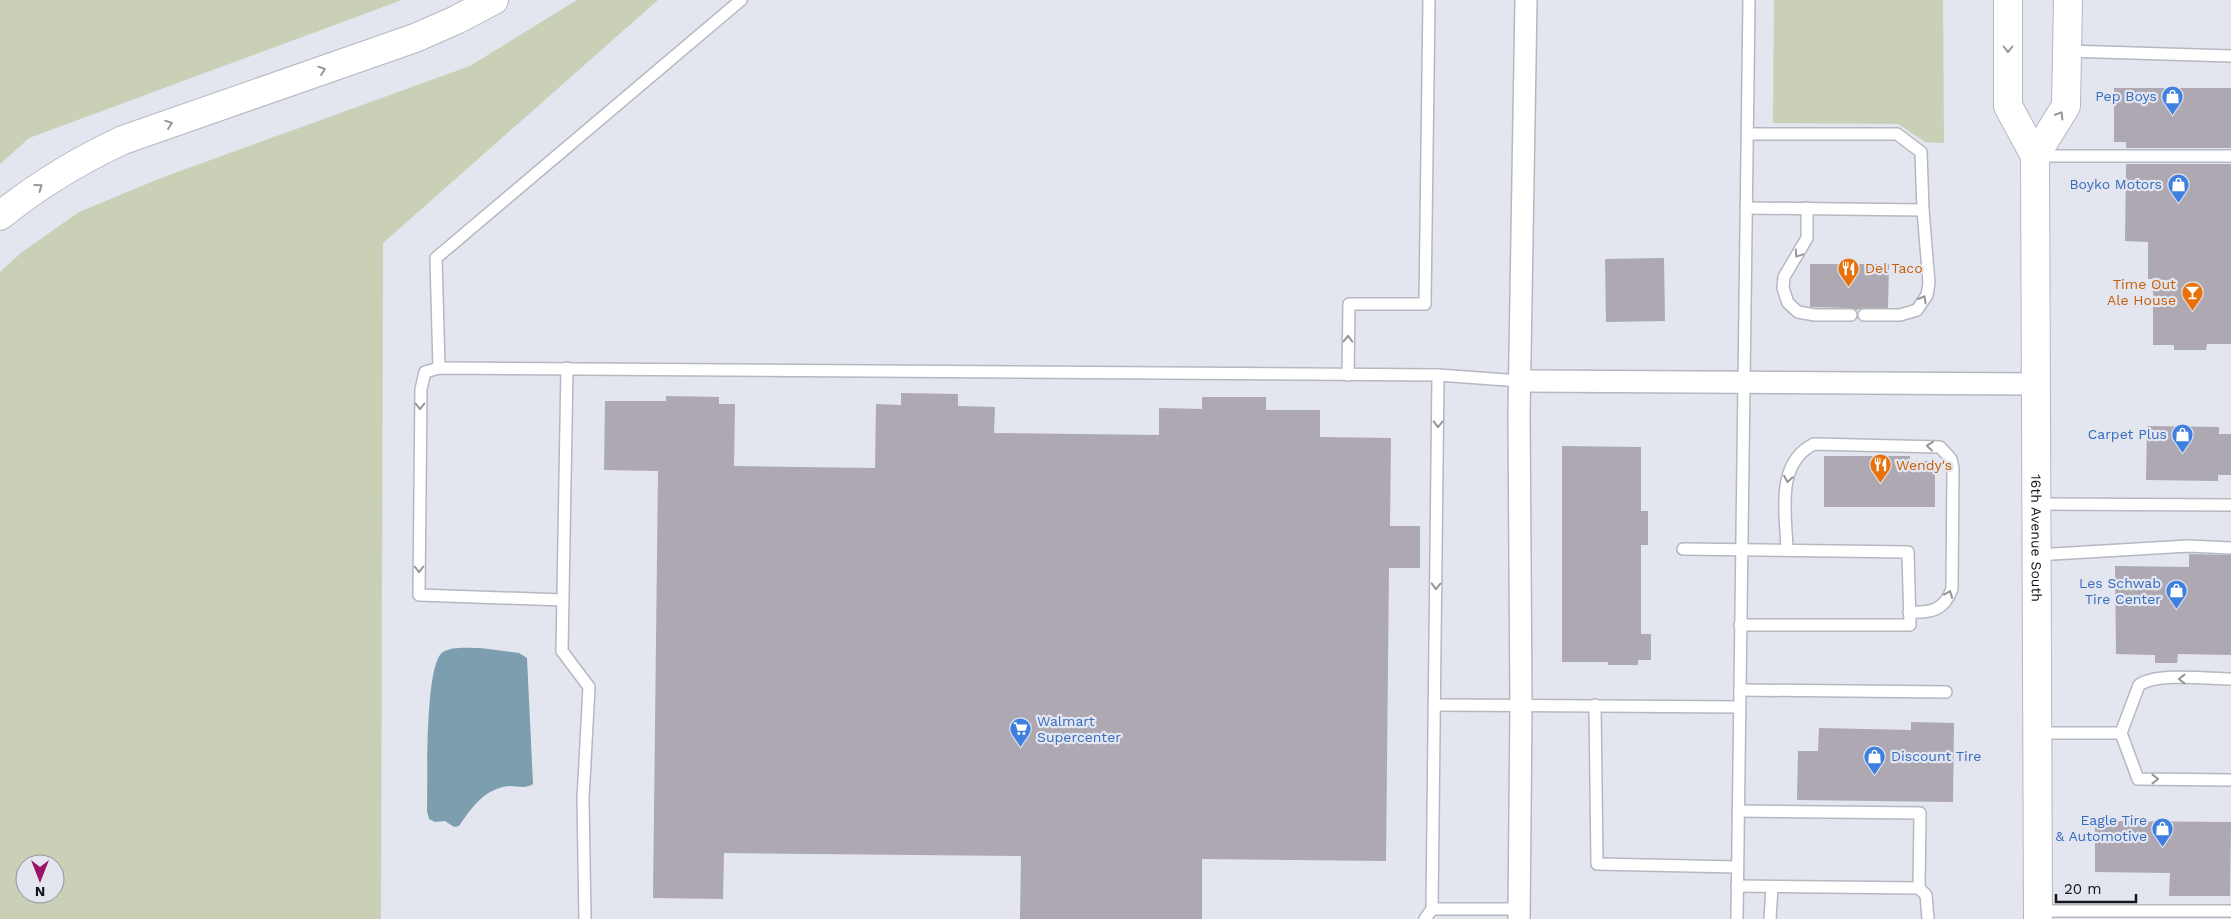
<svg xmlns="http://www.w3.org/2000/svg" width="2231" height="919" font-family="'Work Sans',sans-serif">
  <rect width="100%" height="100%" fill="#e3e5ef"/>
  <!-- green -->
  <g fill="#c9d0b5" fill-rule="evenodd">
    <polygon points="0,0 402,0 29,138 0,164"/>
    <path d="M577 0H658L383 243 381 919H0V272L22 252 79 212 161 178 470 66ZM25 864H55V894H25Z"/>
    <polygon points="1774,0 1943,0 1944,143 1925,142 1898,124 1773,123"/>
  </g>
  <!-- water -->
  <path fill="#7d9eaf" d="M480 648 519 653 527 658 533 784C526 789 518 786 510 786 485 788 472 807 459 826L454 827 445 821 435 822 429 819 427 811C428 787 424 664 443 652 453 646 469 648 480 648Z"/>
  <!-- building -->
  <g fill="#ada8b1">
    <polygon points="2114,88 2231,88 2231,148 2126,148 2126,142 2114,142"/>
    <polygon points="2126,164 2231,164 2231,344 2207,344 2206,350 2174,350 2174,345 2153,345 2153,279 2148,279 2148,242 2125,241"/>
    <polygon points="1664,258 1665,321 1606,322 1605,259"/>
    <polygon points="1810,264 1889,264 1888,308 1864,308 1856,310 1851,308 1810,307"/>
    <polygon points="901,393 958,394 958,406 995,407 994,433 1159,435 1159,408 1202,409 1202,397 1266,397 1266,410 1320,410 1320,437 1391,438 1390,526 1420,526 1420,568 1389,568 1386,861 1202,859 1202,919 1020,919 1021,856 724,853 723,899 653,898 658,471 604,470 605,401 666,401 666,396 719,397 719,404 735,404 734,466 875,468 876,404 901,405"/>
    <polygon points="2147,426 2219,427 2219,434 2231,434 2231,475 2218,475 2218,481 2146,480"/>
    <polygon points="1562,446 1641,447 1641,511 1648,511 1648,545 1641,545 1641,634 1651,634 1651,660 1638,660 1638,665 1608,665 1608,662 1562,662"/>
    <polygon points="1824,456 1910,456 1910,461 1935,461 1935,507 1824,507"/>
    <polygon points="2189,554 2231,555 2231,655 2178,654 2177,663 2155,663 2155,655 2116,654 2115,566 2189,567"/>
    <polygon points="1911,722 1954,723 1953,802 1797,800 1798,751 1818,751 1819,728 1911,730"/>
    <polygon points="2095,821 2231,822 2230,896 2169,896 2170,873 2095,872"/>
  </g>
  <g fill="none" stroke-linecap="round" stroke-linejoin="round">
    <defs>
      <g id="lane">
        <polyline points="2067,51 2231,56"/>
        <polyline points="2037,156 2231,156"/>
        <polyline points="1746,208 1923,210 1921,152 1897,134 1748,134"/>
        <polyline points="1807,208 1807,238 1784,277 1783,288 1788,303 1798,312 1815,315 1851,315"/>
        <polyline points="1864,315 1900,315 1917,310 1927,295 1929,283 1923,210"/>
        <polyline points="439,368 436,258 741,0"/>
        <polyline points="567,368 562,651 589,687 583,799 585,919"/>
        <polyline points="1348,375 1349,304 1425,304 1429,0"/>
        <polyline points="2036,504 2231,505"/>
        <polyline points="1683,549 1908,552 1910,625 1740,625"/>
        <path d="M1787 550C1786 514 1775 463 1814 444L1940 447 1951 459 1953 468 1952 589C1944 611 1930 613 1909 612"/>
        <polyline points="2036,555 2188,546 2231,548"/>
        <polyline points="563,600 419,595 421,389 425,372 439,368 1438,375 1520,381"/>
        <path d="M2231 679C2208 679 2158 672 2139 685L2121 733 2138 779 2231 780"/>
        <polyline points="1740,690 1946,692"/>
        <polyline points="1434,705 1739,707"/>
        <polyline points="1595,705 1597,864 1737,867"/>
        <polyline points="2037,733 2121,733"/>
        <polyline points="1737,886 1919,888 1920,813 1738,811"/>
        <polyline points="1919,888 1926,895 1928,919"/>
        <polyline points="1432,909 1519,909"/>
        <polyline points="2038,911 2231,911"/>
        <polyline points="1425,919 1432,909 1438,375"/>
        <polyline points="1737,919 1749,0"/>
        <polyline points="1770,919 1772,887"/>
      </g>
      <g id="street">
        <polyline points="1520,381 2036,384"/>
        <polyline points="1519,919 1521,706 1519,414 1526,0"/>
      </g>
      <g id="primary">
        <path id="s1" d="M2008 0V106L2035 156 2038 919"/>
        <polyline points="2035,156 2066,106 2068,0"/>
      </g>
      <path id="highway" d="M0 216C38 185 78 161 123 140L415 38 456 20 494 0"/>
    </defs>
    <!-- lane casing -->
    <use href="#lane" stroke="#b5b8c1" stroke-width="14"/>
    <!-- street casing -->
    <use href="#street" stroke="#b5b8c1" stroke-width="24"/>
    <!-- primary casing -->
    <use href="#primary" stroke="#b5b8c1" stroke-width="30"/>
    <!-- highway casing -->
    <use href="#highway" stroke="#b5b8c1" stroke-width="30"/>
    <!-- lane -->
    <use href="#lane" stroke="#fff" stroke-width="11"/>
    <!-- street -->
    <use href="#street" stroke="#fff" stroke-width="21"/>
    <!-- primary -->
    <use href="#primary" stroke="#fff" stroke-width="28"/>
    <!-- highway -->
    <use href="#highway" stroke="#fff" stroke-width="28"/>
  </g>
  <!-- one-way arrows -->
  <defs><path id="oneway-chevron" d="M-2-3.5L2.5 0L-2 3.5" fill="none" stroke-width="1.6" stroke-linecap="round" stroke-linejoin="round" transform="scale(1.25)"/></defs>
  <g stroke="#969698">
    <use href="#oneway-chevron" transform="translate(2008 49) rotate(90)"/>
    <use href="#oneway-chevron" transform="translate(322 70) rotate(-19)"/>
    <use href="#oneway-chevron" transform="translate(2060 115) rotate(-58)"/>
    <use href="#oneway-chevron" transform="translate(169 124) rotate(-19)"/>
    <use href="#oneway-chevron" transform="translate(39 187) rotate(-36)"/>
    <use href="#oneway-chevron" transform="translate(1798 254) rotate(124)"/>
    <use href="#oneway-chevron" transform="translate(1923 299) rotate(-61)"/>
    <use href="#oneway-chevron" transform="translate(1348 339) rotate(-89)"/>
    <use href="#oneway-chevron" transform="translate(420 406) rotate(90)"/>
    <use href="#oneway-chevron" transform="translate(1438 424) rotate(91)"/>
    <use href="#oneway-chevron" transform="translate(1930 446) rotate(-174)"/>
    <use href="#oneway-chevron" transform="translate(1788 479) rotate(99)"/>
    <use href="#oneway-chevron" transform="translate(419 569) rotate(90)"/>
    <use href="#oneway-chevron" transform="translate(1436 586) rotate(91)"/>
    <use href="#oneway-chevron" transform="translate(1949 594) rotate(-68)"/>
    <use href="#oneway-chevron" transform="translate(2182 679) rotate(-180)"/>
    <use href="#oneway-chevron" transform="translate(2155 779)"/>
  </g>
  <!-- icons -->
  <defs>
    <symbol id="shop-pin" viewBox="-11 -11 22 30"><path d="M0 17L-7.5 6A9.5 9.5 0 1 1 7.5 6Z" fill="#3f7fe0" stroke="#e3e5ef"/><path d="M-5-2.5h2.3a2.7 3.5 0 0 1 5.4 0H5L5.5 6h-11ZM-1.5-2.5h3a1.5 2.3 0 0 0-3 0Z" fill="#fff"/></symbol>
    <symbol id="restaurant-pin" viewBox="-11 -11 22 30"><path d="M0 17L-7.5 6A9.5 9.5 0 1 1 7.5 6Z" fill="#e8710a" stroke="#e3e5ef"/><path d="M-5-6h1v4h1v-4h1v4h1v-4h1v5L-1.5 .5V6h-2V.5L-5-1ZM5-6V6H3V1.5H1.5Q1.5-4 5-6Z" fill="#fff"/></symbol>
    <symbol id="bar-pin" viewBox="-11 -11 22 30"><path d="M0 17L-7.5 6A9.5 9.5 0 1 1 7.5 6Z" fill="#e8710a" stroke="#e3e5ef"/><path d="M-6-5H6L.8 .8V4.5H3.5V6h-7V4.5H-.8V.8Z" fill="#fff"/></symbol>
    <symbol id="supermarket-pin" viewBox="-11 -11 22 30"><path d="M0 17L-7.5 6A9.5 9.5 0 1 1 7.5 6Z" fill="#3f7fe0" stroke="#e3e5ef"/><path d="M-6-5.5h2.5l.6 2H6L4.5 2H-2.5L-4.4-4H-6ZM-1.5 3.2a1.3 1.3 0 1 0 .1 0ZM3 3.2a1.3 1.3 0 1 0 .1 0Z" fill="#fff"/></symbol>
  </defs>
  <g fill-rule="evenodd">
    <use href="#shop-pin" x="2160" y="84" width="25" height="34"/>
    <use href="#shop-pin" x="2166" y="172" width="25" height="34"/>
    <use href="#restaurant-pin" x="1836" y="256" width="25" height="34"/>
    <use href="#bar-pin" x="2180" y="280" width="25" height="34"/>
    <use href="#shop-pin" x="2170" y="422" width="25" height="34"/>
    <use href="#restaurant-pin" x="1868" y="452" width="25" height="34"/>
    <use href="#shop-pin" x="2164" y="578" width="25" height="34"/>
    <use href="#supermarket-pin" x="1008" y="716" width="25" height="34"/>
    <use href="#shop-pin" x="1862" y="744" width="25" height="34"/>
    <use href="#shop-pin" x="2150" y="816" width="25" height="34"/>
  </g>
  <g text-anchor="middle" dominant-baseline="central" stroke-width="4.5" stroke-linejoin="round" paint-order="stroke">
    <!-- shop labels -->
    <g font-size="14" fill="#366cbe" stroke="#e3e5ef" text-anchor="end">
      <text x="2157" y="96">Pep Boys</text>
      <text x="2162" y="184">Boyko Motors</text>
      <text x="2167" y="434">Carpet Plus</text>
      <text x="2161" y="583">Les Schwab<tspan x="2161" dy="16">Tire Center</tspan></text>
      <text x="1037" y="721" text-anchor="start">Walmart<tspan x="1037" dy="16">Supercenter</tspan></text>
      <text x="1891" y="756" text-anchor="start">Discount Tire</text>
      <text x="2147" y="820">Eagle Tire<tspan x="2147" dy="16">&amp; Automotive</tspan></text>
    </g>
    <!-- food labels -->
    <g font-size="14" fill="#c56008" stroke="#e3e5ef" text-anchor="start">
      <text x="1865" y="268">Del Taco</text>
      <text x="2176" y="284" text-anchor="end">Time Out<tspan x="2176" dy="16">Ale House</tspan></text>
      <text x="1896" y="465">Wendy's</text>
    </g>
    <!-- street labels -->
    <g font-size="14" fill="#151619" stroke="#e3e5ef">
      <text stroke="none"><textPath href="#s1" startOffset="545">16th Avenue South</textPath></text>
    </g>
  </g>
  <!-- north arrow -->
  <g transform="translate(40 879) rotate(180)"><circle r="24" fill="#e3e5ef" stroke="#919299"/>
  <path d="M0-4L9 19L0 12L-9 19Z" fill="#9a1467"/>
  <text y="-8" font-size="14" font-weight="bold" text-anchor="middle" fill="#151619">N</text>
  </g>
  <!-- scale -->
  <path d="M2056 894v8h80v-8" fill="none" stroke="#151619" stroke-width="2.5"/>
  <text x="2064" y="894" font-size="15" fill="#151619" stroke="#e3e5ef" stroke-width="4" paint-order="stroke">20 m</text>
</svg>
